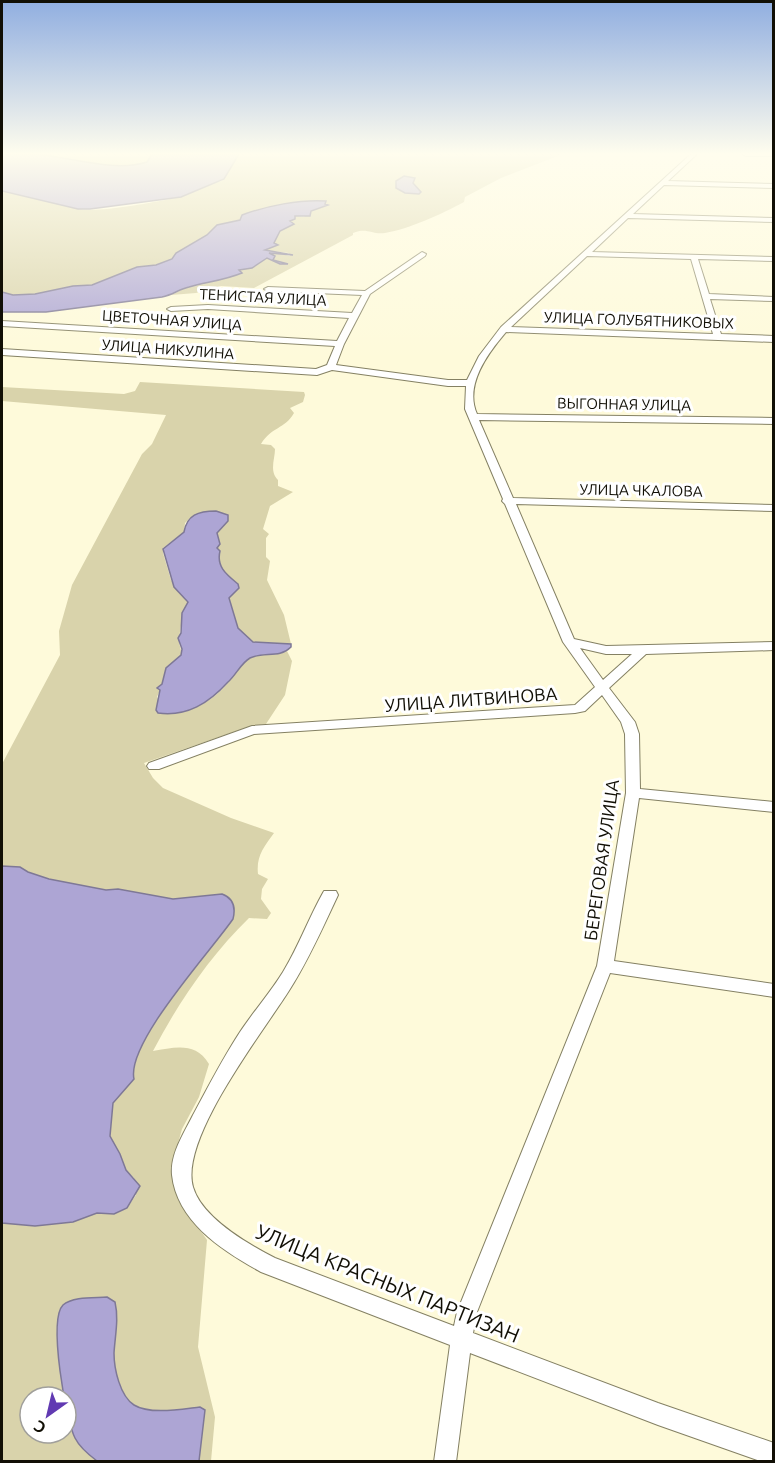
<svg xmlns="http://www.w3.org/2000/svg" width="775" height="1463" font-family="Ubuntu,sans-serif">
  <rect width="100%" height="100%" fill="#fefada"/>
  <!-- green -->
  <g fill="#d9d3ab" fill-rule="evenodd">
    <path d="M28 154H152L147 162C112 173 65 156 28 154Z"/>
    <path d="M239 154H563L501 178 465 197 464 202C442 214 409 229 385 233 372 235 367 227 353 233V235L254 288 221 286 196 293 171 295 188 287 241 274 239 270 252 268 267 258 268 259 286 263 273 260 268 254 273 252 290 256 289 253 265 250 277 245 274 243 280 231 293 224 290 221 295 216 304 217 311 211 327 205 324 203 326 201 283 205 248 213 240 220 217 225 207 235 177 253 172 259 156 265 137 267 92 285 73 286 35 294 13 295 2 292V191C27 196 53 203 78 209 97 213 150 203 170 199 189 195 204 184 222 181Z"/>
    <path d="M140 382 304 392 305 395 303 402 290 408 294 413C284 430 272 426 261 444L271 445 275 449C275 459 269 471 278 480V486L293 492 270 506 263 529 269 534 266 538V557L270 561 267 580 284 615 291 644 253 642 238 628 229 598 239 588 225 574 219 563 216 548 217 533 228 521C209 511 202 507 185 523L184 532 163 548V553L171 580 188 602C183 616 180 626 179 641 179 646 182 649 181 655L166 668 162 684 158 688 160 690 157 697 165 714C196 710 213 702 232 678 237 671 243 661 251 657 262 652 276 657 287 651L292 661 285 695 266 724 248 727 144 763 153 778 163 788 231 818 274 833C264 847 256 856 258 874L268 879 262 889 261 899 271 913 267 919 249 918C210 956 178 1003 153 1051 174 1048 195 1041 209 1064L199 1097 182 1129 172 1165 177 1197 207 1240 198 1347 215 1417 211 1461H2V1223L35 1226 97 1213 114 1214 127 1208 136 1195 134 1178 126 1170 120 1154 110 1136 113 1103 133 1080C127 1043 210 952 233 919 233 907 234 899 222 894L173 899 118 889 106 890 49 879 28 872 20 867 2 866V764L60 655 59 631 72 585 142 454 152 444 166 415 2 401V387L124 394 135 391ZM30 1397H66V1433H30Z"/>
  </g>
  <!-- water -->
  <g fill="#ada5d4" stroke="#7e7896" stroke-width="1.5">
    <path d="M2 154C16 154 30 153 44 155 77 159 115 172 147 162L152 154H239L224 179 181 197 90 209H78L2 191Z"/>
    <polygon points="404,176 415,178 413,183 421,192 419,194 405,193 396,188 396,181"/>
    <path d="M326 201 325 204 328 205 311 211 310 216H295V219L290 221 294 224 280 231 274 243 278 245 265 250 293 255 269 253 275 256 273 260 288 264H280L267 258 252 268 239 270 242 273C225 280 207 282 189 287 179 289 173 295 162 297L46 312H2V292L13 295 35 294 73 286 92 285 137 267 156 265 172 259 176 253 207 235 217 225 240 220 242 215C266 206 301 199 326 201Z"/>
    <path d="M216 511 228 515V521L217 533 220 544 217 548 220 551C216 567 227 575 238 584L239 588 229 598 238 628 253 642 291 644V647C279 659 264 651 250 658 241 663 236 675 228 682 209 703 187 717 158 713L156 710 160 690 157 688 162 684 166 668 181 655 182 649 178 638 181 633 182 613 188 602 174 587 163 549 184 532C187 515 198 511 216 511Z"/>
    <path d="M2 866 20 867 28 872 49 879 106 890 118 889 173 899 222 894C233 898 236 907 233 919 211 951 126 1043 134 1079L113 1103 110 1136 120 1154 126 1170 140 1186 127 1208 114 1214 97 1213 73 1222 35 1226 2 1223Z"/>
    <path d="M107 1297 115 1302C119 1319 115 1336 114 1353 114 1369 120 1396 134 1405 150 1415 182 1409 200 1407L205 1410 199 1461H97C89 1455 80 1448 75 1438 66 1421 48 1320 63 1305 73 1296 95 1298 107 1297Z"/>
  </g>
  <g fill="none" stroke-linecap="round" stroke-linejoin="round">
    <defs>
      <g id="minor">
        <path d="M691 154H697L668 181 774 184V188L664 185 633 214 774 218V222L628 218 592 252 774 257V261L698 259 709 294 774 297V301L710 299 721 334 774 336V342L506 332C488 353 464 385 477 414L774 418V424L479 420 513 498 774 505V511L516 504 574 639 606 646 774 642V650L646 654 609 688 635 722 639 734 640 789 774 802V812L639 798 614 961 774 984V997L610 973 477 1312 473 1333 658 1403 774 1443V1462H763L658 1425 470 1353 456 1462H434L450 1345 261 1272C223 1251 177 1222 172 1175 170 1154 184 1133 193 1115 208 1087 223 1058 240 1032 254 1011 270 993 283 972 299 946 309 917 324 891H336L338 895C323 927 309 959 290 989 264 1031 179 1138 193 1187 202 1218 248 1244 275 1258L454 1326 457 1312 597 966 626 793 625 734 621 722 602 695 585 711 575 713 254 734 159 769H149L147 766 149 763 252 726 575 705 595 687 563 642 505 504 502 501 503 499 465 409 466 386H448L332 370 317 375 2 355V349L316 369 327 365 335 346 2 326V321L337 341 349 318 208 309 171 311 167 309 171 307 208 305 352 313 362 295 268 291 264 289 268 287 365 291 422 252 426 254 425 256 370 294 344 344 336 365 448 380H467L479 356 501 327ZM587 256 691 259 713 334 511 327ZM580 648 606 654H632L603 680Z"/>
        <polygon points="743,154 774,154 774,156 746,156"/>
      </g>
    </defs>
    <!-- minor casing -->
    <use href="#minor" stroke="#848063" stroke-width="2"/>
    <!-- minor -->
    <use href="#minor" fill="#fff" fill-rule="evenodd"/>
  </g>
  <!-- sky -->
  <linearGradient id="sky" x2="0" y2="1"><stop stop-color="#90aee0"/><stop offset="0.43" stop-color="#fffdee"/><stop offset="1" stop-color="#fffdee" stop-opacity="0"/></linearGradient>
  <rect width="775" height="358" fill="url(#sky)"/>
  <g text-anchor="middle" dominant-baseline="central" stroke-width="6" stroke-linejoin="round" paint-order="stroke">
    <!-- far-street labels -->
    <g font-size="15" fill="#110f05" stroke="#fff">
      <text transform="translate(263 297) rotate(3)">ТЕНИСТАЯ УЛИЦА</text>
      <text transform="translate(172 320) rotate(4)">ЦВЕТОЧНАЯ УЛИЦА</text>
      <text transform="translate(639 320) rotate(2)">УЛИЦА ГОЛУБЯТНИКОВЫХ</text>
      <text transform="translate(168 349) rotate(4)">УЛИЦА НИКУЛИНА</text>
      <text transform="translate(624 404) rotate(1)">ВЫГОННАЯ УЛИЦА</text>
      <text transform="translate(641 490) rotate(1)">УЛИЦА ЧКАЛОВА</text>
    </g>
    <!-- street labels -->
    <g font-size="18" fill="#110f05" stroke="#fff">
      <text transform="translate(471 699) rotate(-4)">УЛИЦА ЛИТВИНОВА</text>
      <text transform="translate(601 860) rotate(-82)">БЕРЕГОВАЯ УЛИЦА</text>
    </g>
    <!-- near-street labels -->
    <g font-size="21" fill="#110f05" stroke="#fff">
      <text transform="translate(388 1283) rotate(22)">УЛИЦА КРАСНЫХ ПАРТИЗАН</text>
    </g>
  </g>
  <!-- border -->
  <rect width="775" height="1463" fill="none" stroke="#110f05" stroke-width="6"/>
  <!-- north arrow -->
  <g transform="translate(48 1415) rotate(214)"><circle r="28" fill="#ffffff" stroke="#a09f9b" stroke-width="1.5"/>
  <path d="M0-4.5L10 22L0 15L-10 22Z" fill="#613ab2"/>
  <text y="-9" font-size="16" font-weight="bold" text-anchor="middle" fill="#110f05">С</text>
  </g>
</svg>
